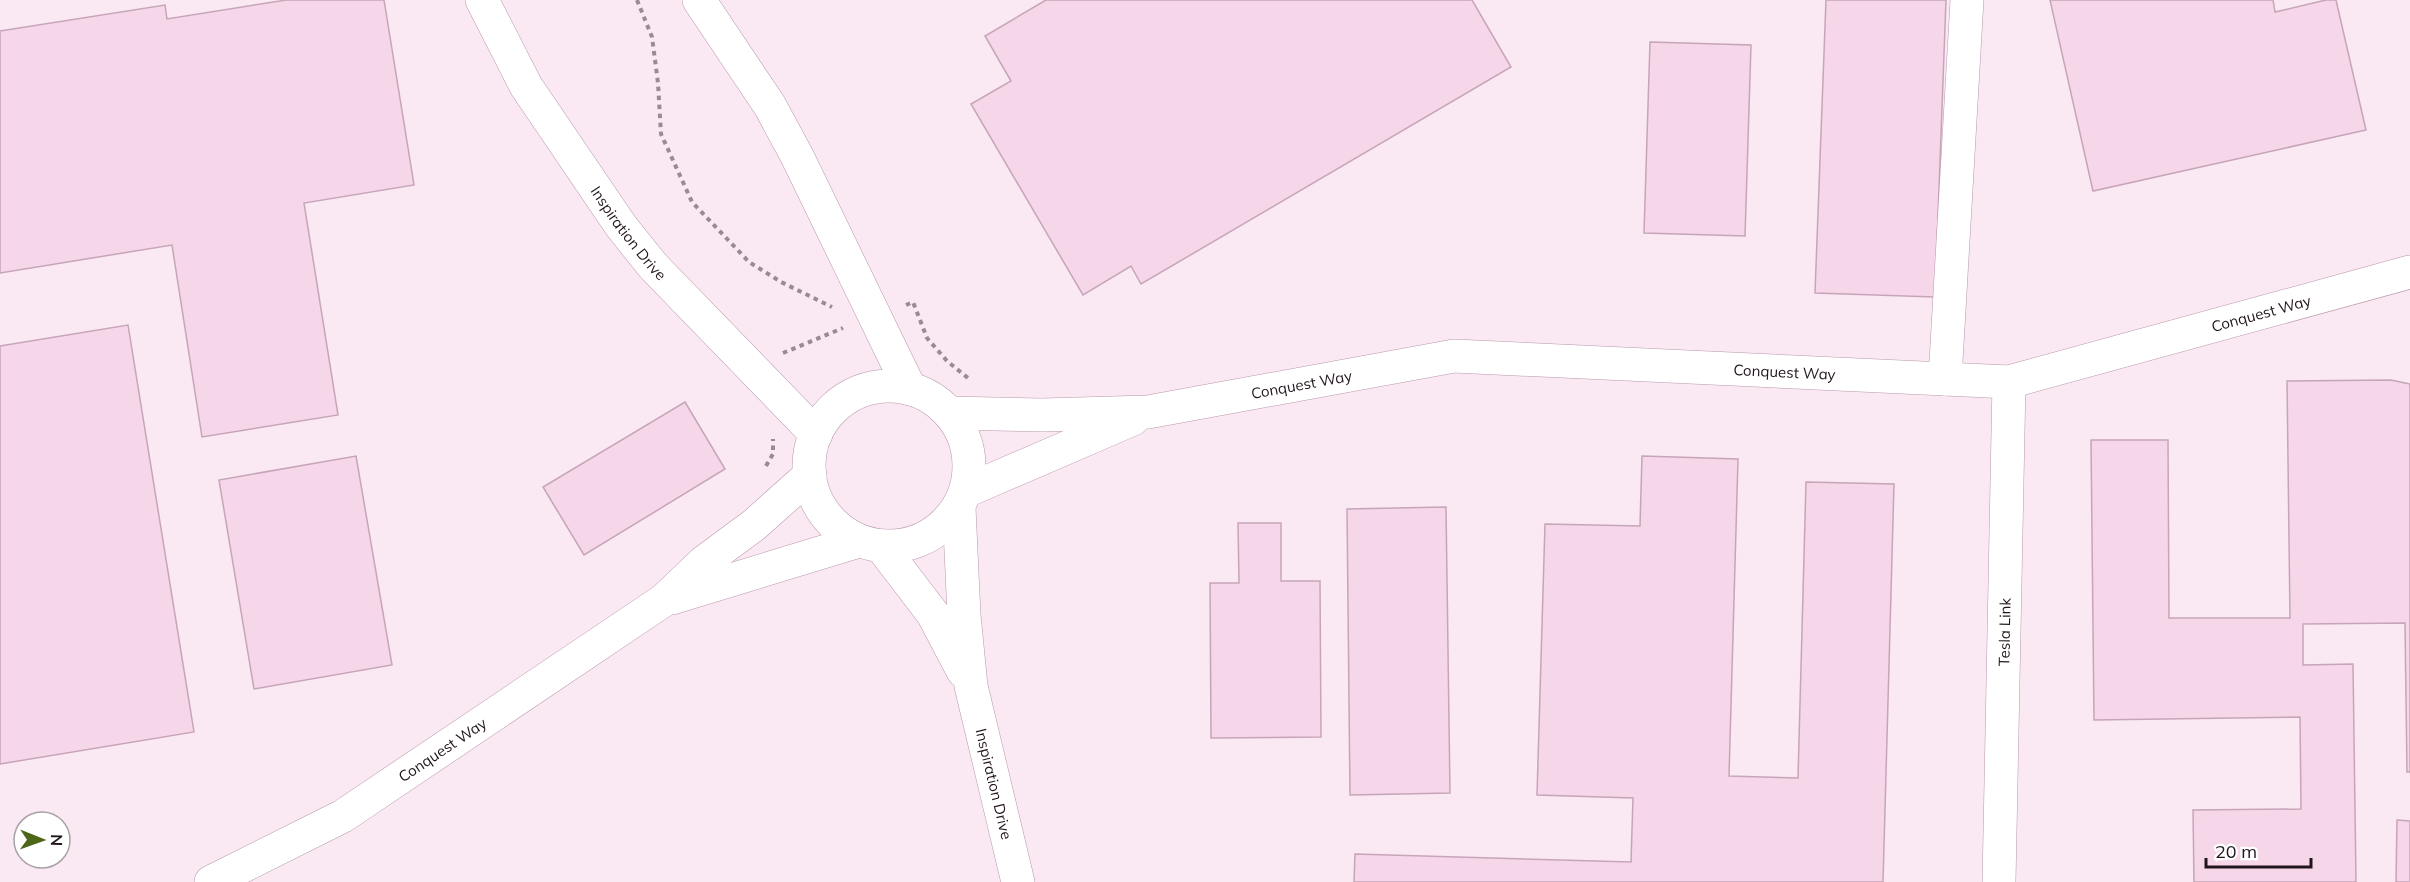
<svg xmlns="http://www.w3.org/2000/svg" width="2410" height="882" font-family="Mulish,sans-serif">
  <rect width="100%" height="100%" fill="#fcf4f9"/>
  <!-- built -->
  <path fill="#fae8f3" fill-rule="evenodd" d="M0 0H2410V882H0ZM24 822H60V858H24Z"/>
  <!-- building -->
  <g fill="#f6d6e9" stroke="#c6a5b9" stroke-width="1.5">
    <polygon points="286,0 384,0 414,185 304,203 338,415 202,437 172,245 0,273 0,31 165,5 167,19"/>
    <polygon points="1046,0 1472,0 1511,67 1141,284 1131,266 1083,295 971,104 1011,81 985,36"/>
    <polygon points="1826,0 1946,0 1935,297 1815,293"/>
    <polygon points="2050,0 2273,0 2275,12 2326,0 2336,0 2366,130 2093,191"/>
    <polygon points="1650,42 1751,45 1745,236 1644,233"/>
    <polygon points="128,325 194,732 0,764 0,346"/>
    <polygon points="2391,380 2410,384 2410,772 2407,772 2405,623 2303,624 2303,665 2353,664 2356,882 2194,882 2193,810 2301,809 2300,717 2094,720 2091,440 2168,440 2169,618 2290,618 2287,381"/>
    <polygon points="685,402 725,469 584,555 543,487"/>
    <polygon points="356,456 392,665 254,689 219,480"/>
    <polygon points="1642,456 1738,459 1729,776 1798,778 1806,482 1894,484 1883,882 1354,882 1355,854 1631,862 1633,798 1537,795 1545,524 1640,526"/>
    <polygon points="1446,507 1450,793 1350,795 1347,509"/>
    <polygon points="1238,523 1281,523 1281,581 1320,581 1321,737 1211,738 1210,583 1239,583"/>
    <polygon points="2397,820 2410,821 2410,882 2396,882"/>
  </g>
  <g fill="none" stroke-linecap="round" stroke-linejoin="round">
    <defs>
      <g id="minor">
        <path id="s1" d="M482 0 526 86 621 226 653 266 816 434"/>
        <polyline points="699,0 770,106 797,156 910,389"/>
        <polyline points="1945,379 1967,0"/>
        <circle cx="889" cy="466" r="80"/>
        <path id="s2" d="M950 413 1042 415 1148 412 1454 356 2009 382 2410 272"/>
        <polyline points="966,491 1133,419"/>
        <path id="s3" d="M959 508 964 615 971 686 1018 882"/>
        <polyline points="881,546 933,614 963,671"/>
        <polyline points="672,598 859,541"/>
        <path id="s4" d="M211 882 343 816 664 600 704 562 754 525 810 475"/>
        <path id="s5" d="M1999 882 2009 382"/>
      </g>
    </defs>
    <!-- minor casing -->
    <use href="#minor" stroke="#b998ac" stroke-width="34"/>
    <!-- path -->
    <g stroke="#968c92" stroke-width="4" stroke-dasharray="4.5 4.5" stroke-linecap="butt">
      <polyline points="637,0 652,37 658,83 661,134 692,202 749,262 781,282 832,307"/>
      <polyline points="906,305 913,302 927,338 947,361 968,378"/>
      <polyline points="783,353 843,328"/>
      <polyline points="766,466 773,454 773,439"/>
    </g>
    <!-- minor -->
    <use href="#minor" stroke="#fff" stroke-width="33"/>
  </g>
  <g text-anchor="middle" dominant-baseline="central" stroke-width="4.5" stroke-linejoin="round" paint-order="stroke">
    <!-- street labels -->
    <g font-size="15" fill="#22161e" stroke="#fff">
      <text stroke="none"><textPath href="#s1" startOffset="276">Inspiration Drive</textPath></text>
      <text stroke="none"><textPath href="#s2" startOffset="1326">Conquest Way</textPath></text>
      <text stroke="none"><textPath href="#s2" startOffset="840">Conquest Way</textPath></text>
      <text stroke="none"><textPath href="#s2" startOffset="354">Conquest Way</textPath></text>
      <text stroke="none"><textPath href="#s5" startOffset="250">Tesla Link</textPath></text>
      <text stroke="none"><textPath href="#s4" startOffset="267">Conquest Way</textPath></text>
      <text stroke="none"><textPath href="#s3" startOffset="279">Inspiration Drive</textPath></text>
    </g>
  </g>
  <!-- north arrow -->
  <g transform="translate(42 840) rotate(91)"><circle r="28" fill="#ffffff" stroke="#a7a2a5" stroke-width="1.5"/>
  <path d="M0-4.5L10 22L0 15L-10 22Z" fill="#4d6617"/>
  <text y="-9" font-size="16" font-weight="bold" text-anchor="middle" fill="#22161e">N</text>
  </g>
  <!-- scale -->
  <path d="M2206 858v9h105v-9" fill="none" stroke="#22161e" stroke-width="3"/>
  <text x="2215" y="858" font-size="18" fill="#22161e" stroke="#ffffff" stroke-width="4.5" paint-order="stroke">20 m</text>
</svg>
